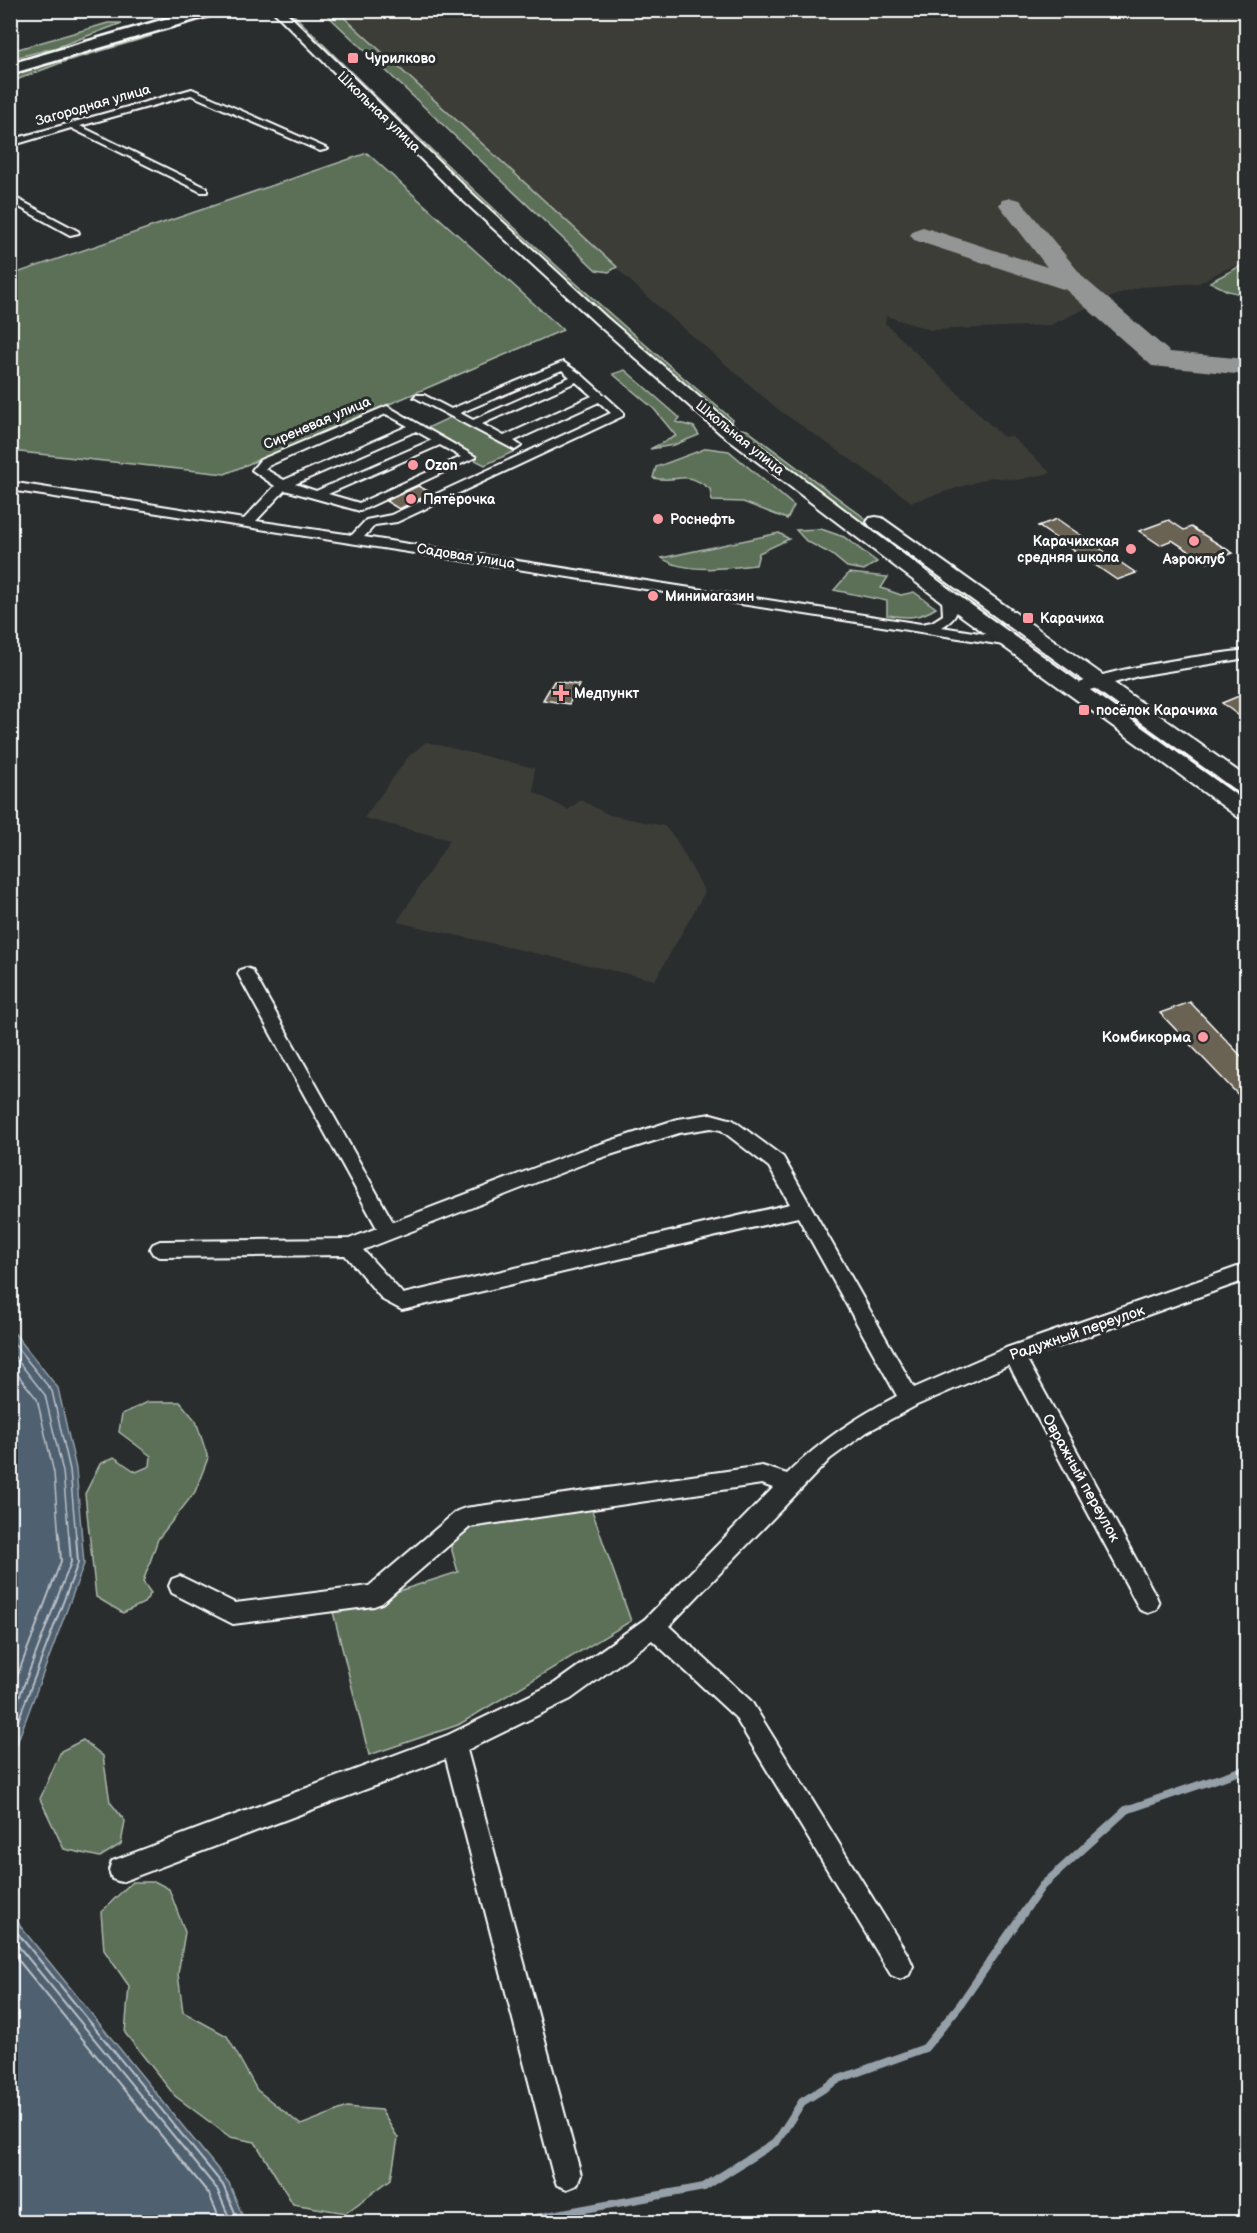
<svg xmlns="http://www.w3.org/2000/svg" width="1257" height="2233" font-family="'Balsamiq Sans',sans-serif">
  <rect width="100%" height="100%" fill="#2a2d2e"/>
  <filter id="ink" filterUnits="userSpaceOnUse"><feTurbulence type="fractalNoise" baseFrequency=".0167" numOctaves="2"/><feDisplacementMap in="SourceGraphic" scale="12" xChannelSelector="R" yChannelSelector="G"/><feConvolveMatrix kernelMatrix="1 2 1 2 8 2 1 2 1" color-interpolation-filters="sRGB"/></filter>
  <g filter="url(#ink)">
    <!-- built -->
    <g fill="#3d3d39">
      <polygon points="337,11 1246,11 1246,262 1223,270 1199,283 1141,287 1120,293 1050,325 931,330 886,316 885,323 1003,437 1011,436 1051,473 1017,480 992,477 912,502 779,410 652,301"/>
      <polygon points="426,742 534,768 534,792 568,810 581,800 609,815 664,826 675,838 705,892 655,980 397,922 450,840 364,818 409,756"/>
    </g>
    <!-- green -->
    <g fill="#5b6f59" stroke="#adb7ac" stroke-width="1.5">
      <path d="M283 11H290C431 154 579 290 732 419L731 422 726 421C572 292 424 154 283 11Z"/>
      <polygon points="323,11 337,11 617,267 609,272 596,270"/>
      <polygon points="108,23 122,23 58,47 11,59 11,51"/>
      <polygon points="144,35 152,36 63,62 11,82 10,74"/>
      <polygon points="367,153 563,330 225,474 11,451 11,275"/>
      <polygon points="1246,263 1246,295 1228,291 1210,282"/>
      <polygon points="625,370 680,418 676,422 694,427 699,435 674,445 650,449 676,436 654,409 613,374"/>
      <polygon points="453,416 517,450 485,465 467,456 470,453 425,429"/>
      <polygon points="741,429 747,430 1005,623 1003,626 997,626 739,431"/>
      <path d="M707 448 729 451 794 506 787 519 743 502 712 501 710 489C683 468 680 484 653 478L656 467Z"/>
      <polygon points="821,529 844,537 877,562 864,570 847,567 831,554 806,541 796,530"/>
      <path d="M779 533 789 539 759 553 756 565C731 568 683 574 662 558Z"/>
      <path d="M849 573 888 577 881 588 901 595 914 592 936 608C919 619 906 618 887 615V601L834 590Z"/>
      <polygon points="1097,690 1246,796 1246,804 1090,691"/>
      <polygon points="148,1402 180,1402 196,1421 208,1458 195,1492 158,1539 143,1582 151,1593 144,1603 123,1613 96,1597 85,1494 100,1464 114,1457 136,1472 150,1466 151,1456 119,1432 122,1414"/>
      <polygon points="589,1502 631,1621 458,1725 369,1755 333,1612 458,1572 449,1540 481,1514"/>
      <polygon points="83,1740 103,1756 110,1802 125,1821 121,1844 100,1857 64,1849 40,1799 61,1751"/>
      <polygon points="132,1882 156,1882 169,1889 185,1932 178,1974 183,2012 227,2036 257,2090 301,2125 347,2107 381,2110 398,2138 391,2179 346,2213 293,2204 255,2142 230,2137 175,2096 125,2033 129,1986 104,1950 101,1912"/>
    </g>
    <!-- water -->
    <g fill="#4f6070" stroke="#95a0a9" stroke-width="1.5">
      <polygon points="11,1329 58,1388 76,1469 84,1564 11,1759"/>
      <polygon points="11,1904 20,1926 229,2183 245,2222 11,2222"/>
    </g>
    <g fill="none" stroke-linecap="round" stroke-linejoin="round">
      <!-- shore-far1 -->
      <g stroke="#b9bfc6" stroke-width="1.5">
        <polyline points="10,1339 52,1391 70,1470 76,1538"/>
        <polyline points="10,1351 45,1395 63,1472 69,1538"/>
        <polyline points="10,1365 37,1399 54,1473 59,1538"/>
      </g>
      <!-- shore -->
      <g stroke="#b9bfc6" stroke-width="2">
        <polyline points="10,1695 61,1561 59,1536"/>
        <polyline points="10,1721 71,1562 69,1536"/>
        <polyline points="10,1742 78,1563 76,1536"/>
        <polyline points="10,1919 15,1930 223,2185 239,2222"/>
        <polyline points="10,1936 217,2189 231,2222"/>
        <polyline points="10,1950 209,2194 221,2222"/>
      </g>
      <!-- stream -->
      <polyline stroke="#95a0a9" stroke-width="8" points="528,2222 536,2218 704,2187 777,2141 802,2102 839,2079 925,2048 960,2005 1042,1886 1126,1810 1246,1769"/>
      <!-- taxiway -->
      <polygon fill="#949696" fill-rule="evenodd" points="1011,198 1020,200 1084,278 1170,352 1246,359 1246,375 1152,366 1066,290 914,240 910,235 914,230 923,227 1047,267 999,205 1002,200"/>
    </g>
    <!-- building -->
    <g fill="#6a6252" stroke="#fff" stroke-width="1.5">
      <polygon points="418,486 432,493 399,509 386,501"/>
      <polygon points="1057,519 1117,560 1136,573 1117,580 1038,526"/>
      <polygon points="1169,520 1184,530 1191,527 1233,553 1207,563 1172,540 1160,545 1139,531"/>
      <polygon points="554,681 579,685 569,704 543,700"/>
      <polygon points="1246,693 1246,721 1222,703"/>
      <polygon points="1190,1002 1246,1061 1246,1103 1160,1013"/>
    </g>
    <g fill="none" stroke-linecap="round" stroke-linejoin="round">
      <defs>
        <g id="street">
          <polygon points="192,89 328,149 320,151 191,95 80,126 207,188 207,192 201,192 71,128 10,146 10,140"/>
          <polygon points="10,195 78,231 79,233 70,235 10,202"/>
          <path d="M563 362 582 375 623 412V416L397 522 375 525 364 537 921 624 932 622 943 615 942 598 949 594 956 598C959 614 955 619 942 627L1010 638 1017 642 1010 646 10 490V482L244 519 275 486 252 470 260 460 387 406 476 457 360 511 285 490 256 521 352 535 366 520 391 515 611 413 599 402 514 441 521 446 515 450 414 397 416 395H424L451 409ZM562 370 570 377 473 420 460 413ZM576 382 592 396 504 436 482 424ZM386 414 408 426 284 480 265 469 268 466ZM416 431 432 440 316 491 295 484ZM440 445 461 457 359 503 328 494Z"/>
          <path d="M1246 650V658L1138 676 1076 694 1069 690C1087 670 1215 654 1246 650Z"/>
          <path d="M246 968 252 970 254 974 393 1222 579 1151 678 1119 711 1114 733 1120 783 1157 914 1388 1006 1348 1246 1264V1280L1026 1358 1156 1596 1159 1603 1156 1610 1148 1613 1140 1610 1009 1365 917 1405 867 1432 830 1459 669 1626 751 1701 909 1957 913 1966 909 1975 900 1979 891 1975 735 1717 652 1640 571 1699 467 1750 581 2175 577 2185 567 2189 557 2185 553 2175 446 1759 121 1882 112 1879 109 1870 112 1861 448 1735 555 1683 645 1619 773 1488 762 1484 470 1527 382 1603 374 1606 233 1624 172 1593 169 1586 172 1579 180 1576 235 1603 369 1586 457 1511 465 1508 762 1466 787 1474C822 1440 855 1418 897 1396L798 1217 402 1310 383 1300 345 1255 160 1257 153 1254 150 1249 153 1244 160 1241 349 1239 377 1228 238 974 240 970ZM711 1128 721 1130 769 1167 790 1204 403 1294 363 1250 591 1161 679 1133Z"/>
        </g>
        <g id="secondary">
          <polygon points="272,10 284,10 465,187 607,318 733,426 956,594 1246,802 1246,819 1238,817 942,602 721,434 597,324 455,193"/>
          <polygon points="876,517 882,518 1246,777 1246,793 1238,792 870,526 867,522 870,518"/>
        </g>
        <polygon id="highway" points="196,10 221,10 219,13 10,74 10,64"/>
      </defs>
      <!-- street casing -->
      <use href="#street" stroke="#fff" stroke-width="4"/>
      <!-- secondary casing -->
      <use href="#secondary" stroke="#fff" stroke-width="4"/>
      <!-- highway casing -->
      <use href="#highway" stroke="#fff" stroke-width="5"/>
      <!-- street -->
      <use href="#street" fill="#2a2d2e" fill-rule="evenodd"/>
      <!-- secondary -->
      <use href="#secondary" fill="#2a2d2e" fill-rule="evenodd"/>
      <!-- highway -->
      <use href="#highway" fill="#2a2d2e" fill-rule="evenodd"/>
    </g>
  </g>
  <!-- markers -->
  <g fill="#ff9aa2" stroke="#2a2d2e" stroke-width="2">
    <rect x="347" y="52" width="12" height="12" rx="3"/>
    <circle cx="413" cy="465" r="6"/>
    <circle cx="411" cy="499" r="6"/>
    <circle cx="658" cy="519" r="6"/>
    <circle cx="1194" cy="541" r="6"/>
    <circle cx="1131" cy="549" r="6"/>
    <circle cx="653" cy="596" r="6"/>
    <rect x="1022" y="612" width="12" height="12" rx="3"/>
    <path d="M558 684h6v6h6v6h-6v6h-6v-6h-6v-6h6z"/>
    <rect x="1078" y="704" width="12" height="12" rx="3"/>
    <circle cx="1203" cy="1037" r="6"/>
  </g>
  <g text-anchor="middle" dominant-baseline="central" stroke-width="6" stroke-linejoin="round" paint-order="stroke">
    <!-- far-poi labels -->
    <g font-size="14" font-weight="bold" fill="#fff" stroke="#2a2d2e" text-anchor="start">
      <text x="365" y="58">Чурилково</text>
      <text x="425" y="465">Ozon</text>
      <text x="423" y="499">Пятёрочка</text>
      <text x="670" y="519">Роснефть</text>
      <text x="1119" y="541" text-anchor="end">Карачихская<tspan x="1119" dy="16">средняя школа</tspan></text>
      <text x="1194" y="559" text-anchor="middle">Аэроклуб</text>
      <text x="665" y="596">Минимагазин</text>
      <text x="1040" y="618">Карачиха</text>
      <text x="574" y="693">Медпункт</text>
      <text x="1096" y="710">посёлок Карачиха</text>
    </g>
    <!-- far-street labels -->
    <g font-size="14" fill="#fff" stroke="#2a2d2e">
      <text transform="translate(93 105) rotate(-16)">Загородная улица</text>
      <text transform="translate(379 112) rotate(44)">Школьная улица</text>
      <text transform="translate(317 423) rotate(-23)">Сиреневая улица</text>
      <text transform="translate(740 438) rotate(39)">Школьная улица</text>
      <text transform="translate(466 556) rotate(9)">Садовая улица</text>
    </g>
    <!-- poi labels -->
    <g font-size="15" font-weight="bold" fill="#fff" stroke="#2a2d2e" text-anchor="end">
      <text x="1191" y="1037">Комбикорма</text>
    </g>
    <!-- street labels -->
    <g font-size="15" fill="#fff" stroke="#2a2d2e">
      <text transform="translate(1077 1333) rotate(-19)">Радужный переулок</text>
      <text transform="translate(1081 1478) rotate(61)">Овражный переулок</text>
    </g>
  </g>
  <!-- margin -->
  <rect width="1257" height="2233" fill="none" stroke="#2a2d2e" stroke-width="36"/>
  <rect x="18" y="18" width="1221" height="2197" fill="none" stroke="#fff" stroke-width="2" filter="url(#ink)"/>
</svg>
